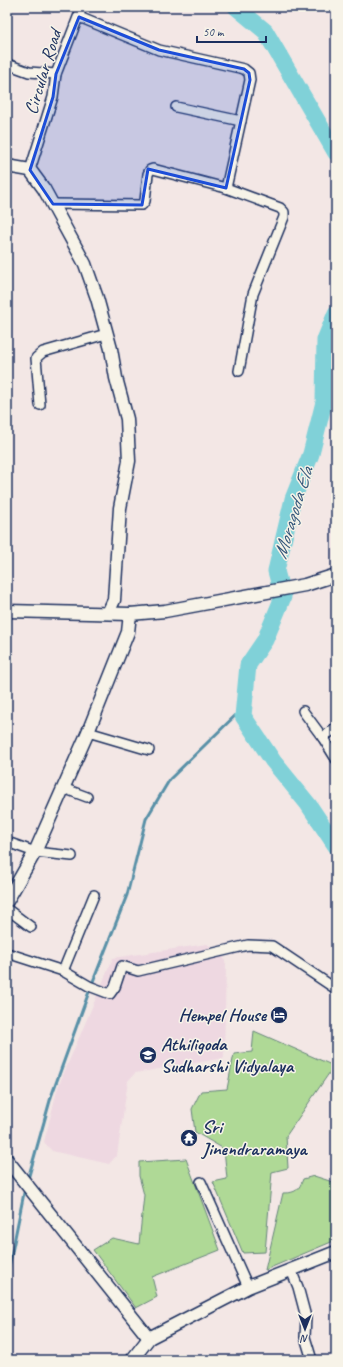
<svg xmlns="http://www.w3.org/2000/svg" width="343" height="1367" font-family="Caveat,sans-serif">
  <rect width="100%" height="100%" fill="#f3e7e5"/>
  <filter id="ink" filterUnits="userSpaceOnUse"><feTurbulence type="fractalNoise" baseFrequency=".025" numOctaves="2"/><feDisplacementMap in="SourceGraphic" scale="8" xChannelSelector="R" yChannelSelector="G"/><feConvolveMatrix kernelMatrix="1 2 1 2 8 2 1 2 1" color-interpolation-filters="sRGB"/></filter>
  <g filter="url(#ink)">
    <!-- built -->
    <polygon fill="#eed8e1" points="207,944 223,955 226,965 224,1058 135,1073 128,1081 117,1155 109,1164 52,1151 44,1142 58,1087 113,958"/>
    <!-- green -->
    <g fill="#afd996" stroke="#65847a">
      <polygon points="254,1031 334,1066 286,1136 288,1168 272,1172 265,1252 243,1253 213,1182 227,1179 224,1149 195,1132 192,1109 201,1091 227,1089 234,1054 252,1052"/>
      <polygon points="186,1159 220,1250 152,1277 157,1297 136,1308 93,1250 112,1238 139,1244 144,1195 139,1176 139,1162"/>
      <path d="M314 1176 336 1183V1240L265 1270 283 1193C296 1193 299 1190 303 1179Z"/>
    </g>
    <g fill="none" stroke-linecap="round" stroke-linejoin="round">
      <!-- stream -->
      <g stroke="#5890a7" stroke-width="3">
        <polyline points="28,1179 51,1097 90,989 127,895 146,819 170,779 244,707"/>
        <polyline points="7,1277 25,1188"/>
      </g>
      <!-- river -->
      <g stroke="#80d1d8" stroke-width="17">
        <polyline points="236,7 265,31 336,153"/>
        <polyline points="336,313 325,340 324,402 311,454 293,499 276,571 283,597 265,640 248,665 243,716 273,761 308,804 336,846"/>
      </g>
      <defs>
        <g id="street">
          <polyline points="79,17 159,50 244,69 249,73 250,80 226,188"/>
          <polyline points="7,64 29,72 56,74"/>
          <polyline points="176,107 241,121"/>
          <polyline points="30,170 53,97 56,74 82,7"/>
          <polyline points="53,204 142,205 145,201 148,174 150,170 153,169 226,188 280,208 284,212 284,217 253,294 239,371"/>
          <polyline points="40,405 36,358 43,352 106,334"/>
          <polyline points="303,711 323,738"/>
          <polyline points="88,732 149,750"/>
          <polyline points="336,759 323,738 336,727"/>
          <polyline points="63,788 87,797"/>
          <polyline points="7,842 35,852 72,856"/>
          <polyline points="7,909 31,927"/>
          <polyline points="7,953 63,971 89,986 110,994 115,987 122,966 138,971 248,945 272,946 336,989"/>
          <polyline points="63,971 94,895"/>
          <polyline points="201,1182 248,1287"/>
          <polyline points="291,1270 298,1287 306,1317 305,1337 312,1360"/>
        </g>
        <g id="secondary">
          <polyline points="7,166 30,170 44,189 85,264 97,298 111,349 116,378 127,419 129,461 120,508 114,600 108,613"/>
          <polyline points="7,611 130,614 165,611 305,585 336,575"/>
          <polyline points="7,901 35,852 88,732 128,632 130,614"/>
          <polyline points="7,1160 149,1338"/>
          <polyline points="132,1360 149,1338 248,1287 336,1252"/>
        </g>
      </defs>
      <!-- street casing -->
      <use href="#street" stroke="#1b2f5e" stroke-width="12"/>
      <!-- secondary casing -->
      <use href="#secondary" stroke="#1b2f5e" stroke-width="15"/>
      <!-- street -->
      <use href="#street" stroke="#f7f3e8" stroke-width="9"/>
      <!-- secondary -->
      <use href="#secondary" stroke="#f7f3e8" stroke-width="12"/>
    </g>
  </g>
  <!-- marked area -->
  <path fill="#1d4ed8" fill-opacity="0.2" stroke="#1d4ed8" stroke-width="3" stroke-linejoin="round" d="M79 17 159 50 244 69 249 73 250 80 226 188 148 169 142 205 53 204 30 170 53 97 56 74Z"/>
  <!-- icons -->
  <defs>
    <symbol id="hotel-disc" viewBox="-11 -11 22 22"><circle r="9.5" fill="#1b2f5e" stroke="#f7f3e8"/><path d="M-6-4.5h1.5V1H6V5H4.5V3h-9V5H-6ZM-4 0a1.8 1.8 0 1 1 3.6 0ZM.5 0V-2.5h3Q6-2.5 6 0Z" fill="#fff"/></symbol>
    <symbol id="school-disc" viewBox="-11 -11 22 22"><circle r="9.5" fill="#1b2f5e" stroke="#f7f3e8"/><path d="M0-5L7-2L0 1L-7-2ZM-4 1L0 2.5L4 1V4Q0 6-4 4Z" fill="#fff"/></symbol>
    <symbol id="temple-disc" viewBox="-11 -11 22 22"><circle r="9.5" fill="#1b2f5e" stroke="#f7f3e8"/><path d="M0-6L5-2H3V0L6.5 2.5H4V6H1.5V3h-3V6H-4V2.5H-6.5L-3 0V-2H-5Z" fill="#fff"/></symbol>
  </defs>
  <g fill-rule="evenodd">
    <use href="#hotel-disc" x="269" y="1005" width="20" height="20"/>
    <use href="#school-disc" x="138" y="1045" width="20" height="20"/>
    <use href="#temple-disc" x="179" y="1128" width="20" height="20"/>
  </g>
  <g text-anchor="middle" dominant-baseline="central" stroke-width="3" stroke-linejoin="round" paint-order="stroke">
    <!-- street labels -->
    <g font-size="19" fill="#1b2f5e" stroke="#f7f3e8">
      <text transform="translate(43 72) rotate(-73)">Circular Road</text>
    </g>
    <!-- poi labels -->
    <g font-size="19" font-weight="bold" fill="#1b2f5e" stroke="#f7f3e8" text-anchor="start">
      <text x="266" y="1015" text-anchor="end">Hempel House</text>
      <text x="161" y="1044">Athiligoda<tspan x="161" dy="22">Sudharshi Vidyalaya</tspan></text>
      <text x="202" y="1127">Sri<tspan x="202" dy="22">Jinendraramaya</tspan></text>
    </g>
    <!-- water labels -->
    <g font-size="20" font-style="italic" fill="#34587c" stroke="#f7f3e8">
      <text transform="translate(293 513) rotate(-73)">Moragoda Ela</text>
    </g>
  </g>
  <!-- margin -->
  <rect width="343" height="1367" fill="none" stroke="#f7f3e8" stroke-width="24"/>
  <rect x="12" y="12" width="319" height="1343" fill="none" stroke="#1b2f5e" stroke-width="1.5" filter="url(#ink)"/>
  <!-- north arrow -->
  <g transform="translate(305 1329) rotate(180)" stroke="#f7f3e8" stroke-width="3" paint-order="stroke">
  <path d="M0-3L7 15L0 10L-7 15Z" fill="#1b2f5e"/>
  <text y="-6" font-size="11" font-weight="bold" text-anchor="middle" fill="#1b2f5e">N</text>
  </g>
  <!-- scale -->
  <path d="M197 36v6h69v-6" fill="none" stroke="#1b2f5e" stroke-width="2"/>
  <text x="203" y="36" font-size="12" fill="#1b2f5e" stroke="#f7f3e8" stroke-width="3" paint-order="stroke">50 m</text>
</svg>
